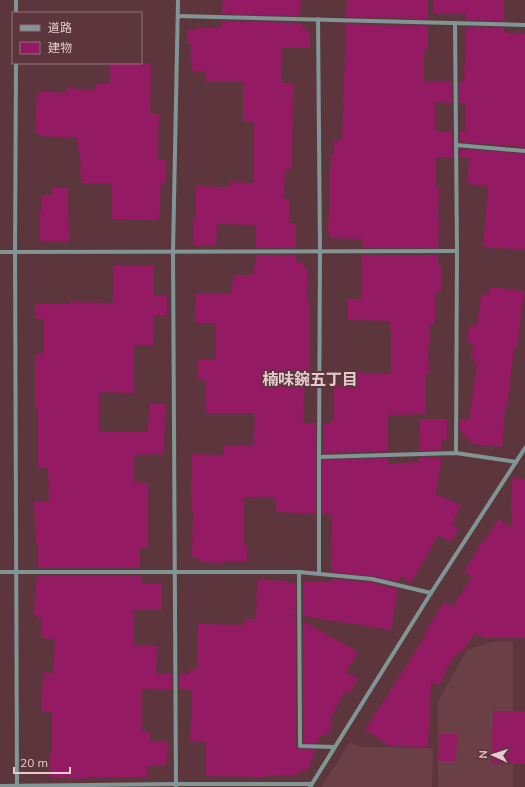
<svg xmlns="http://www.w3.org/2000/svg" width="525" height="787" font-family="Mulish,'Noto Sans JP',sans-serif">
  <rect width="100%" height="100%" fill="#5c363c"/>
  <!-- built -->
  <g fill="#6b3f46">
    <polygon points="491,642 513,642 513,787 438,787 438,701 467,650"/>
    <polygon points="350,742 360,747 433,748 432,787 321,787"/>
  </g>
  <!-- building -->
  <g fill="#941b63">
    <polygon points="223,0 301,0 300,16 222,14"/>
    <polygon points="347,0 428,0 428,19 346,17"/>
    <polygon points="434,0 504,0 504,21 466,20 466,14 434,13"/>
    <polygon points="222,21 300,23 310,34 310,48 282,48 281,83 293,83 292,169 285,169 284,199 289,199 289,223 296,223 296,248 256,248 256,225 217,224 216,246 193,245 193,217 196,217 196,186 230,187 230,182 254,183 254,122 243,122 243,82 205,82 205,71 192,71 192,59 190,59 191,44 187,44 188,29 198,30 198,27 222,28"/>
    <polygon points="346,24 428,26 428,50 424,50 424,81 452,82 452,103 435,102 435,131 452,132 453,157 436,157 436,188 439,188 438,217 439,217 438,248 362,248 363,239 330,238 330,232 328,232 329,208 330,208 330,169 331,169 331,154 334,154 334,140 342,141"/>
    <polygon points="466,27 504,28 504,32 507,32 507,33 525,34 525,147 460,142 459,132 466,132 466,103 459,103 459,82 464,82"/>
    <polygon points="109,63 151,63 150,113 159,114 157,160 165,160 165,184 161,183 159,220 112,219 112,183 81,183 80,151 78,151 78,138 39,136 39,133 35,133 37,91 66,93 67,88 96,90 96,84 109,84"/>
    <polygon points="460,149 525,154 525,250 483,247 488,186 467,184 469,157 460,157"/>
    <polygon points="52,188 68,188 69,242 40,241 40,210 42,210 42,195 52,195"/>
    <polygon points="256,255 296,255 296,262 304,263 304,268 308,268 307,301 310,301 309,376 305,376 303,423 316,423 316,514 276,512 276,498 244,497 244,545 247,545 247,561 224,561 224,563 200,562 200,558 192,558 193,512 191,512 192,454 224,455 224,446 253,446 255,413 205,413 205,379 197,379 197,360 216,360 216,323 195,323 196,293 232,294 233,275 254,275 254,265 256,265"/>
    <polygon points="362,255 438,255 438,265 441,265 440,267 442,267 441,291 435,291 435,324 429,324 430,345 428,345 429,374 426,374 426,414 388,415 388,451 323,453 323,423 332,423 332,419 334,419 334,385 341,385 341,372 362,372 362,373 391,374 391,329 390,329 390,321 348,320 348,299 361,299"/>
    <polygon points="113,266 154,266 154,296 167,296 167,315 154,315 153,345 134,345 133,393 99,392 99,432 148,432 149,404 165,404 164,454 133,455 133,482 148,483 148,548 140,548 140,568 38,568 38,544 36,544 34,502 49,502 48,468 38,468 38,408 35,408 35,354 44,354 44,319 35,319 35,304 70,304 70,302 113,303"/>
    <polygon points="489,287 524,291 517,348 514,348 507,406 505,406 502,447 473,444 460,430 460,419 469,419 477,365 474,365 475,359 471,358 473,344 467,343 469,325 477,326 481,294 488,295"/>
    <polygon points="420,419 447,419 447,440 441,440 441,450 419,451"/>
    <polygon points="441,457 441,464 435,494 461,505 452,525 459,528 451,542 438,535 411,583 400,576 399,582 373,576 331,572 332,514 322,514 322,460 388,458 388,464 419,462 419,458"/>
    <polygon points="512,478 525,479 525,638 484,638 475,633 471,640 470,639 460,654 457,652 446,670 440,685 431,682 428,747 390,746 365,730 427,633 425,632 444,602 452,607 472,577 464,572 482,542 484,543 498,519 511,527"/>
    <polygon points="37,576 141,576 141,584 162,584 162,610 133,610 133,645 157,646 156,674 172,674 172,690 142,689 141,732 150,732 150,741 168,742 166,766 147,765 147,777 83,777 83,779 49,777 50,753 52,753 52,712 42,712 42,692 44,672 53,673 55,639 41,638 42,618 38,618 38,615 34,615 35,597"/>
    <polygon points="331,579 371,582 398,589 391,630 303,616 303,582 331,582"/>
    <polygon points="257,580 288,581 288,583 296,583 296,615 289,614 296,617 296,746 297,748 300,749 315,750 308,770 298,771 298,775 265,776 265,777 206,776 206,742 190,741 191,719 192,719 192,690 179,690 179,674 190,674 190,669 197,669 198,624 244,625 245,619 256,619"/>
    <polygon points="303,621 358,652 346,672 358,679 350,693 345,691 329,721 333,723 326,736 320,736 318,743 303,743"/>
    <polygon points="493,711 525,711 525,764 491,763"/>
    <polygon points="439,734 457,734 456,761 438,761"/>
  </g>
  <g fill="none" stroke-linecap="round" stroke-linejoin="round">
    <!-- street -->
    <g stroke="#809694" stroke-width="4">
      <polyline points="16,13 16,0"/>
      <polyline points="178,16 525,25"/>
      <polyline points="318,19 320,252 319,457 319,573"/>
      <polyline points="455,23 457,251 456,453"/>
      <polyline points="16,63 15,252 17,787"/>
      <polyline points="456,145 525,151"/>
      <polyline points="0,252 457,251"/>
      <polyline points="319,457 456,453 516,462"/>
      <polyline points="0,572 299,572 372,579 431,593"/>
      <polyline points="299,572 300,746 334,747"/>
      <polyline points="0,786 176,784 311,784"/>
      <polyline points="176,787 173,252 178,0"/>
      <polyline points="310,787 431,593 525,448"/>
    </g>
  </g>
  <g text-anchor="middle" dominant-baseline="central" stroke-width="4" stroke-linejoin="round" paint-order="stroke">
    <!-- neighbourhood labels -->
    <g font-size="16" font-weight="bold" fill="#e3cbce" stroke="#5c363c">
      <text x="310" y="379">楠味鋺五丁目</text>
    </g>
  </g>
  <!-- legend -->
  <rect x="12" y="12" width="130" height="52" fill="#5c363c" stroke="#927276"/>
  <rect x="20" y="25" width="20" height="6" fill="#809694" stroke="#927276"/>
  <text x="48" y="32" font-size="12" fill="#e3cbce">道路</text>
  <rect x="20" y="42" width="20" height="12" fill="#941b63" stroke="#927276"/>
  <text x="48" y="52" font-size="12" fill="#e3cbce">建物</text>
  <!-- north arrow -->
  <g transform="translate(493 755) rotate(273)" stroke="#5c363c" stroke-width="3" paint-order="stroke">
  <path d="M0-3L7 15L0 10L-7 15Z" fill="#e3cbce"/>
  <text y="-6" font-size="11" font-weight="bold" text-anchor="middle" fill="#e3cbce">N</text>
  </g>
  <!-- scale -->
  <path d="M14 767v6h56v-6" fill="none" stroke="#e3cbce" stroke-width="2"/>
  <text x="20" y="767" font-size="12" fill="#e3cbce" stroke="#5c363c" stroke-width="3" paint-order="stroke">20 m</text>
</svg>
